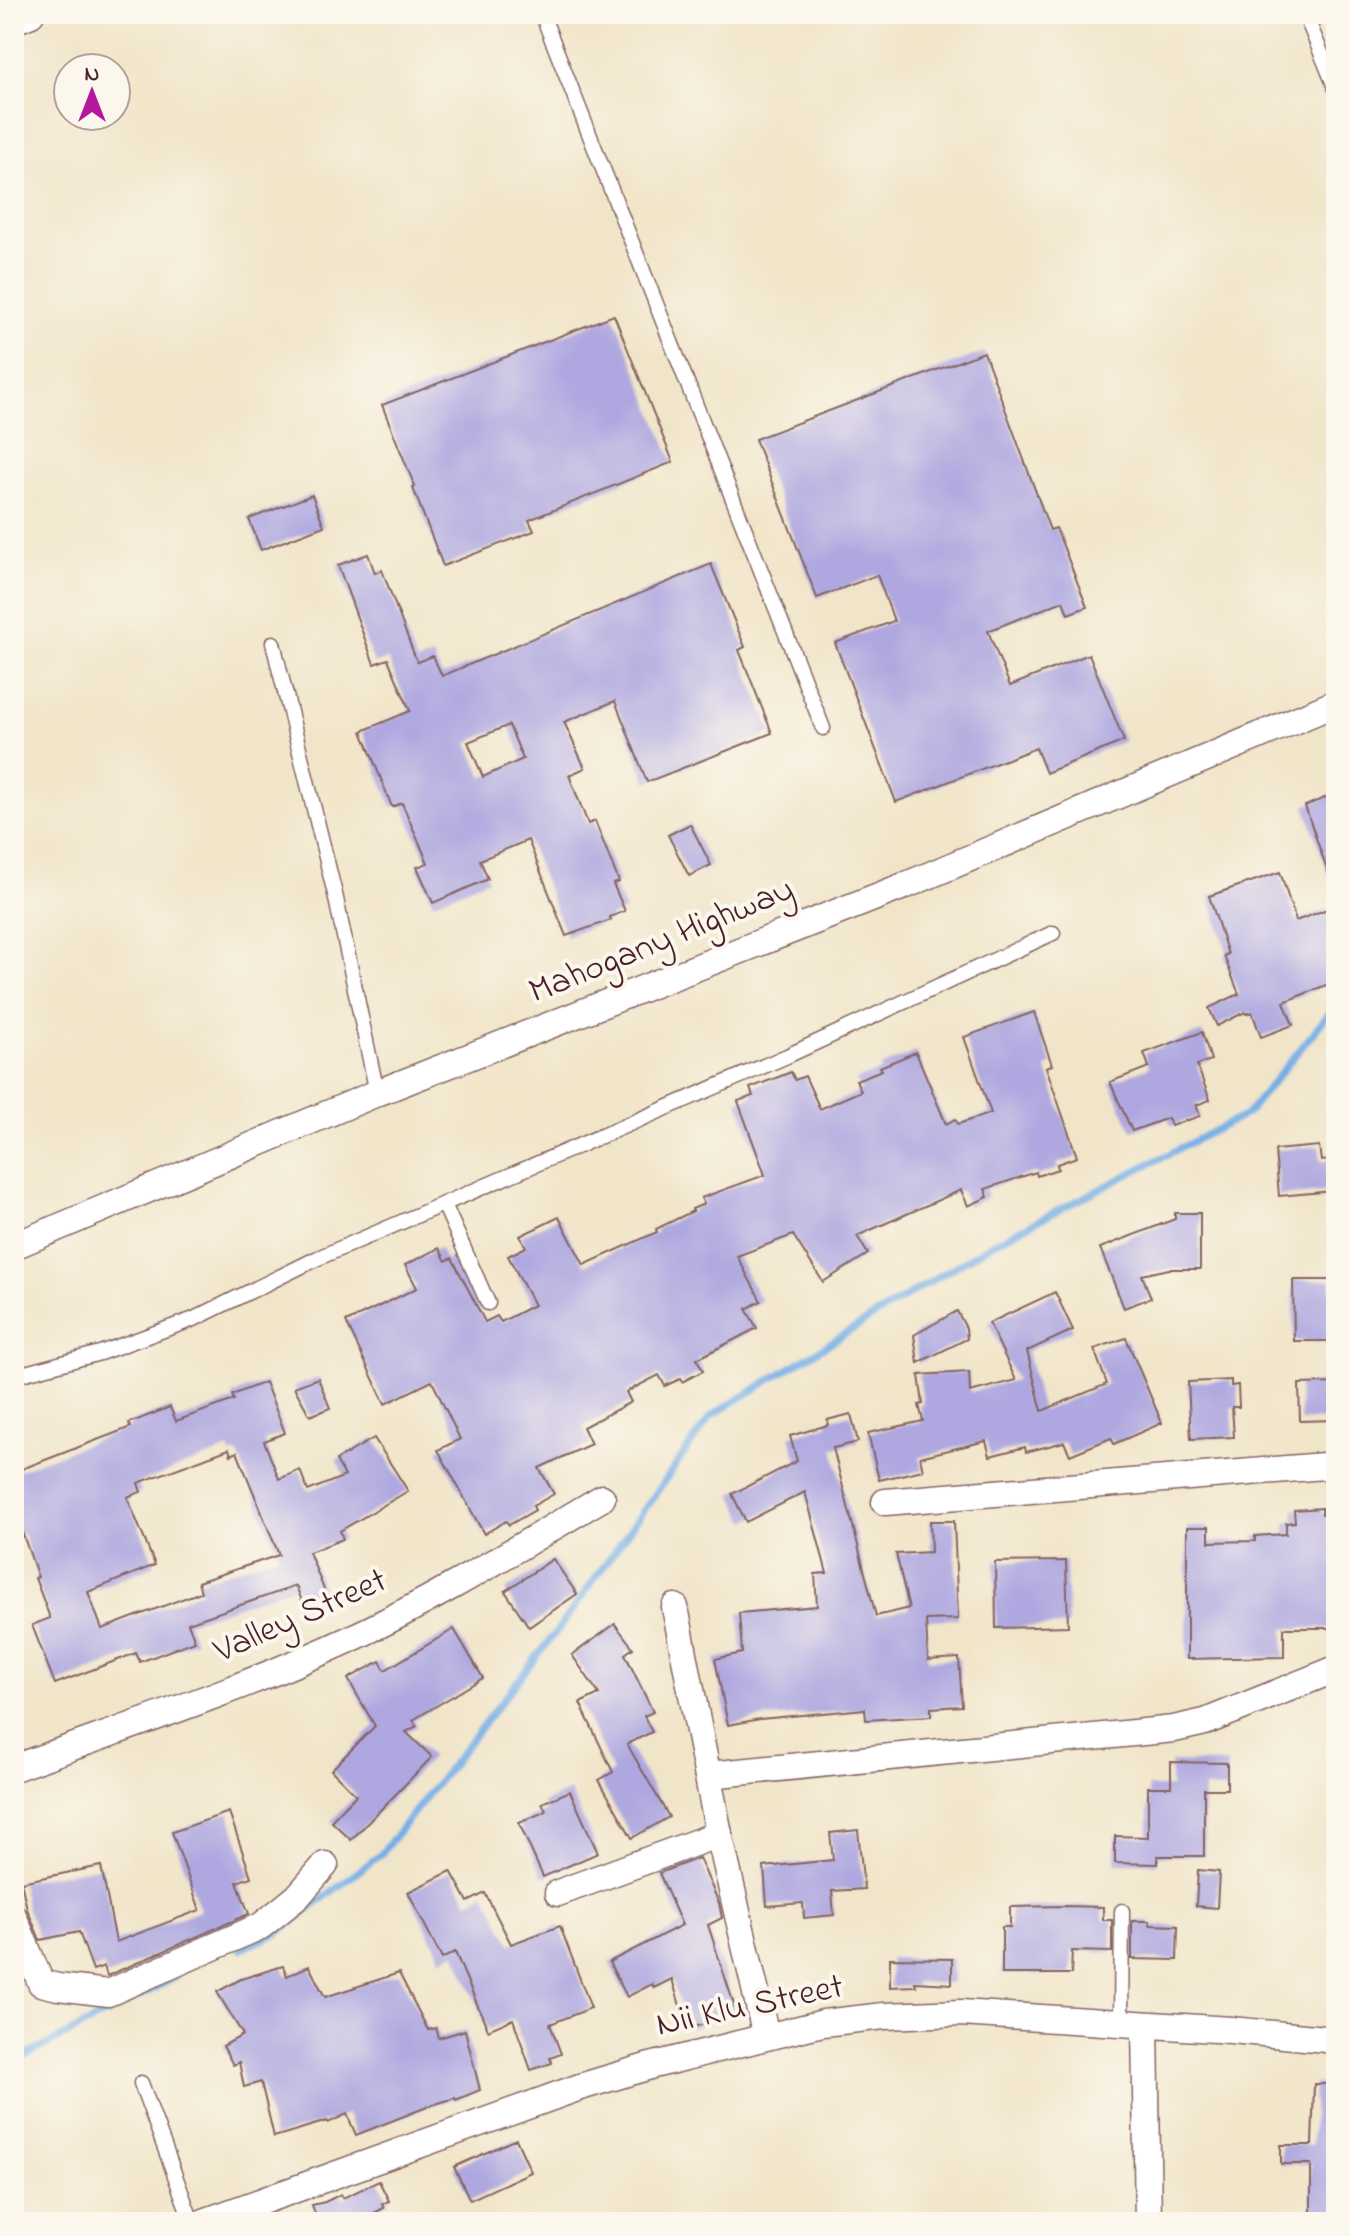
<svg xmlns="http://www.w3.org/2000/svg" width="1350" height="2236" font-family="'Indie Flower',sans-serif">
  <rect width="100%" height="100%" fill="#fbf7ec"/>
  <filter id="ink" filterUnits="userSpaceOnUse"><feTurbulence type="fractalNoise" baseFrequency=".0125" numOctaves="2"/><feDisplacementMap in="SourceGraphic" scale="16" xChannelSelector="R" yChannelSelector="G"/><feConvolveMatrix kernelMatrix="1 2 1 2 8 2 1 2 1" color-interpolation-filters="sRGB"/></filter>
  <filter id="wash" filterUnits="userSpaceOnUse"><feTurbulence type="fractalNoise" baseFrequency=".006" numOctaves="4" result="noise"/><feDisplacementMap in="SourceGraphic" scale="32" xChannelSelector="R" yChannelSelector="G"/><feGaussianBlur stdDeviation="1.8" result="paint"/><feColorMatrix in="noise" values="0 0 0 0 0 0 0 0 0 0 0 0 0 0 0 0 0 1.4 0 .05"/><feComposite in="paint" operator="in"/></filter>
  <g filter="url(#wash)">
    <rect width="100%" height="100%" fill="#f1e5c9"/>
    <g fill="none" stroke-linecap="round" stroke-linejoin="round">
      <!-- stream -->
      <g stroke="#75aee5" stroke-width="7">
        <polyline points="241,1949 278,1933 381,1854 561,1626 711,1416 992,1244 1247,1114 1336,1005"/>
        <polyline points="14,2062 175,1978"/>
      </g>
    </g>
    <g id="blocks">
      <!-- building -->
      <g fill="#afa8e0" fill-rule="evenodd">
        <polygon points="614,315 673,462 529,520 534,531 443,566 413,488 415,487 382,405"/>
        <polygon points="984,352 1050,530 1056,528 1087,607 1068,614 1063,601 988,631 1010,686 1089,654 1124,741 1046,773 1036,748 896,802 835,643 894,621 877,575 817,598 755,439"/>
        <polygon points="312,495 324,526 261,550 249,519"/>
        <path d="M368 554 375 573 382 570 417 662 433 656 442 676 711 564 745 647 739 650 772 733 647 782 615 701 564 722 585 768 569 775 588 824 595 821 619 882 613 884 625 911 610 917 611 920 566 936 528 840 480 860 488 879 433 903 417 867 428 863 402 803 392 807 362 731 410 711 388 659 374 664 338 565ZM509 725 523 759 483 777 468 742Z"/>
        <polygon points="1336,793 1336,887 1333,887 1305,806"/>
        <polygon points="690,824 711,865 689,876 668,835"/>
        <polygon points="1280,872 1296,921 1327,909 1336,930 1336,981 1284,1002 1293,1025 1261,1037 1252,1012 1246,1014 1245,1012 1217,1026 1209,1008 1239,994 1224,956 1228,954 1209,896"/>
        <polygon points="1034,1012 1052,1065 1046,1067 1077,1157 1057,1164 1058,1169 1037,1176 1036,1172 985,1189 988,1197 968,1206 961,1190 857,1236 868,1254 823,1282 793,1235 737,1256 761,1301 746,1309 757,1328 697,1359 703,1371 682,1382 680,1379 665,1386 659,1375 626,1392 631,1402 583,1427 591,1444 539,1468 554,1494 533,1506 535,1510 509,1525 506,1521 484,1534 438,1450 460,1439 432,1381 385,1404 346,1322 417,1288 405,1265 439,1248 446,1261 452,1258 485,1322 497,1316 501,1322 534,1305 508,1256 526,1247 520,1236 559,1217 584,1265 657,1232 656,1229 693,1211 692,1209 704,1204 701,1198 765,1175 738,1101 753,1096 750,1088 791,1072 795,1080 805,1076 820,1109 861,1091 856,1080 882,1070 880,1067 916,1052 946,1124 955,1119 958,1124 991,1113 964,1037"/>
        <polygon points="1202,1032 1211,1060 1197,1065 1210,1100 1196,1105 1200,1116 1171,1126 1168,1118 1132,1131 1110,1082 1149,1067 1144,1053"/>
        <polygon points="1319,1146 1321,1161 1330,1160 1333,1191 1279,1196 1275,1150"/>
        <polygon points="1175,1213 1200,1213 1200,1269 1169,1269 1142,1275 1151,1298 1124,1308 1100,1248 1175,1219"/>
        <polygon points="1293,1280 1331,1280 1331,1292 1336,1292 1336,1341 1294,1341"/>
        <polygon points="1055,1292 1073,1330 1027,1351 1042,1411 1107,1384 1094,1349 1126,1338 1162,1423 1114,1444 1111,1438 1070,1455 1064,1442 1026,1452 1025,1447 990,1456 986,1441 920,1457 923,1470 879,1480 868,1433 923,1421 919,1405 923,1404 919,1375 969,1372 970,1392 1016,1380 989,1323"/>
        <polygon points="957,1311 966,1328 967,1339 918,1363 914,1335"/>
        <polygon points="318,1378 330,1408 310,1416 294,1387"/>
        <polygon points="1231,1380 1231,1386 1238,1385 1239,1407 1232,1407 1234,1437 1191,1439 1188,1382"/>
        <path d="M265 1382 285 1433 264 1441 279 1479 300 1470 308 1491 345 1476 336 1460 374 1438 408 1491 340 1531 343 1539 309 1552 329 1602 306 1611 296 1586 188 1623 195 1641 140 1662 136 1653 55 1684 32 1625 50 1618 35 1578 38 1577 22 1532 14 1536V1472L131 1427 129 1423 170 1407 176 1421 234 1400 232 1395ZM229 1449 231 1455 237 1452 279 1555 198 1582 201 1592 102 1629 88 1592 155 1565 127 1497 141 1492 138 1483Z"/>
        <polygon points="1336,1383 1336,1420 1300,1421 1299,1384"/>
        <polygon points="851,1414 858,1442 833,1448 876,1616 909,1608 896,1554 931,1552 930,1521 954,1521 958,1619 926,1620 928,1660 959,1658 962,1706 931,1708 931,1716 866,1720 865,1709 760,1719 728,1725 715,1659 742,1653 739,1613 817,1606 815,1574 827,1573 805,1492 746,1522 732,1494 797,1461 790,1436 828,1425 827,1420"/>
        <polygon points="1322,1508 1322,1514 1336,1513 1336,1628 1284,1628 1284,1657 1187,1659 1187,1527 1209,1527 1209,1542 1255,1541 1255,1536 1286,1534 1286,1523 1295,1522 1294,1510"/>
        <polygon points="553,1559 577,1594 529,1627 505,1591"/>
        <polygon points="1066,1561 1068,1626 996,1628 995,1562"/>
        <polygon points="615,1624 633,1648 625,1654 653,1712 644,1716 652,1732 627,1744 669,1817 632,1838 599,1780 613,1772 580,1703 599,1694 572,1655"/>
        <polygon points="454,1629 483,1678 413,1720 417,1726 406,1732 432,1757 351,1840 331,1821 356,1795 331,1770 375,1726 348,1679 380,1661 385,1670"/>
        <polygon points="1171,1762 1227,1763 1227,1789 1204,1789 1204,1856 1158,1856 1158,1864 1115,1863 1115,1836 1148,1837 1148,1787 1171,1787"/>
        <polygon points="570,1791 598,1853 543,1877 519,1823 546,1811 542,1803"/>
        <polygon points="229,1812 251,1877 237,1882 249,1914 107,1976 104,1966 93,1970 79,1932 40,1940 27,1909 21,1882 101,1866 116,1942 200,1910 172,1832"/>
        <polygon points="858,1830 864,1889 832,1891 834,1915 804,1918 803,1903 767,1906 764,1867 833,1860 830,1833"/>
        <polygon points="699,1858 719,1903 722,1918 708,1925 738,2017 725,2018 687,2029 672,1979 654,1988 652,1984 627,1997 609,1962 682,1925 659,1873"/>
        <polygon points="1198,1870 1219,1872 1217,1908 1196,1906"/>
        <polygon points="451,1871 468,1902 485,1893 511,1944 560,1926 591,2008 550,2024 561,2054 550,2058 552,2063 531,2070 513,2019 488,2030 455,1952 442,1959 408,1892"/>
        <polygon points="1065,1906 1103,1907 1103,1920 1112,1920 1112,1952 1072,1951 1071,1974 1002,1974 1002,1927 1010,1927 1010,1907"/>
        <polygon points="1132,1921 1150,1921 1150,1925 1178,1926 1177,1960 1132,1959"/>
        <polygon points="890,1958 952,1959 952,1984 915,1982 916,1986 890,1987"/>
        <polygon points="283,1966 287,1976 309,1966 325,1997 399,1973 428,2030 436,2028 439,2038 465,2030 480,2090 456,2100 455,2098 432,2105 356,2135 347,2114 328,2123 327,2121 274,2137 261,2082 244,2087 239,2062 233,2065 223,2046 243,2035 217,1992 241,1979"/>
        <polygon points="1314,2084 1335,2084 1336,2217 1311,2217 1311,2164 1281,2164 1281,2145 1312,2145"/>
        <polygon points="516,2139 531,2172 470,2200 454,2167"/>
        <polygon points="379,2181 389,2201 382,2204 384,2208 356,2222 318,2222 312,2205 325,2202 341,2194 343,2198"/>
      </g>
    </g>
  </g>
  <g filter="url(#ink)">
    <use href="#blocks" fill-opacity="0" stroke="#846462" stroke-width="2"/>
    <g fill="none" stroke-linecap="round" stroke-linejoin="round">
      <defs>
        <g id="lane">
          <polyline points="542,14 823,728"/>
          <polyline points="1305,14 1336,89"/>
          <polyline points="273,643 335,894 377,1093"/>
          <polyline points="444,1204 488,1303"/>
          <polyline points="14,1376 100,1353 194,1319 318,1258 787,1056 1053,933"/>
          <polyline points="1121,2023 1122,1911"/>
          <polyline points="141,2083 192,2222"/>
        </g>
        <g id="street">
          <polyline points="14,21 31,14"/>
          <polyline points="14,1246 377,1093 904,886 1336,703"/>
          <polyline points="885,1502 1336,1465"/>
          <polyline points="675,1607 719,1834 766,2036"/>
          <path d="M14 1768C126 1727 240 1690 348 1640 436 1599 519 1547 602 1498"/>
          <polyline points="708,1775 1174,1729 1205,1722 1336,1669"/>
          <polyline points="558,1893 719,1834"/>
          <polyline points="14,1918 41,1983 58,1987 108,1993 261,1926 297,1897 325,1865"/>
          <polyline points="1145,2025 1148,2222"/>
          <polyline points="204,2222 580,2087 650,2066 823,2023 884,2016 961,2013 1231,2030 1336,2040"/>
        </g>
      </defs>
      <!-- lane casing -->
      <use href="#lane" stroke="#846462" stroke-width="17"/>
      <!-- street casing -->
      <use href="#street" stroke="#846462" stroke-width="29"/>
      <!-- lane -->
      <use href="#lane" stroke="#fff" stroke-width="14"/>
      <!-- street -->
      <use href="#street" stroke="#fff" stroke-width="26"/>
    </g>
  </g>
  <g text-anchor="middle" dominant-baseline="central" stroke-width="8" stroke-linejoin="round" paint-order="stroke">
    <!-- street labels -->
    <g font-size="36" fill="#4a1f2b" stroke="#fbf7ec">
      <text transform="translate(662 942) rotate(-22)">Mahogany Highway</text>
      <text transform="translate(301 1617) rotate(-24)">Valley Street</text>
      <text transform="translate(750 2007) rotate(-12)">Nii Klu Street</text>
    </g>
  </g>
  <!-- margin -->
  <rect width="1350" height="2236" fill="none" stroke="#fbf7ec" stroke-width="48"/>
  <!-- north arrow -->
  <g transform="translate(92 92)"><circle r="38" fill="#fbf7ec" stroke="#b4a19f" stroke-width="2"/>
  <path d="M0-6L14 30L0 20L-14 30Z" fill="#b5179e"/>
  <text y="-12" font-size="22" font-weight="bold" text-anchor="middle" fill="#4a1f2b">N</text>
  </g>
</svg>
